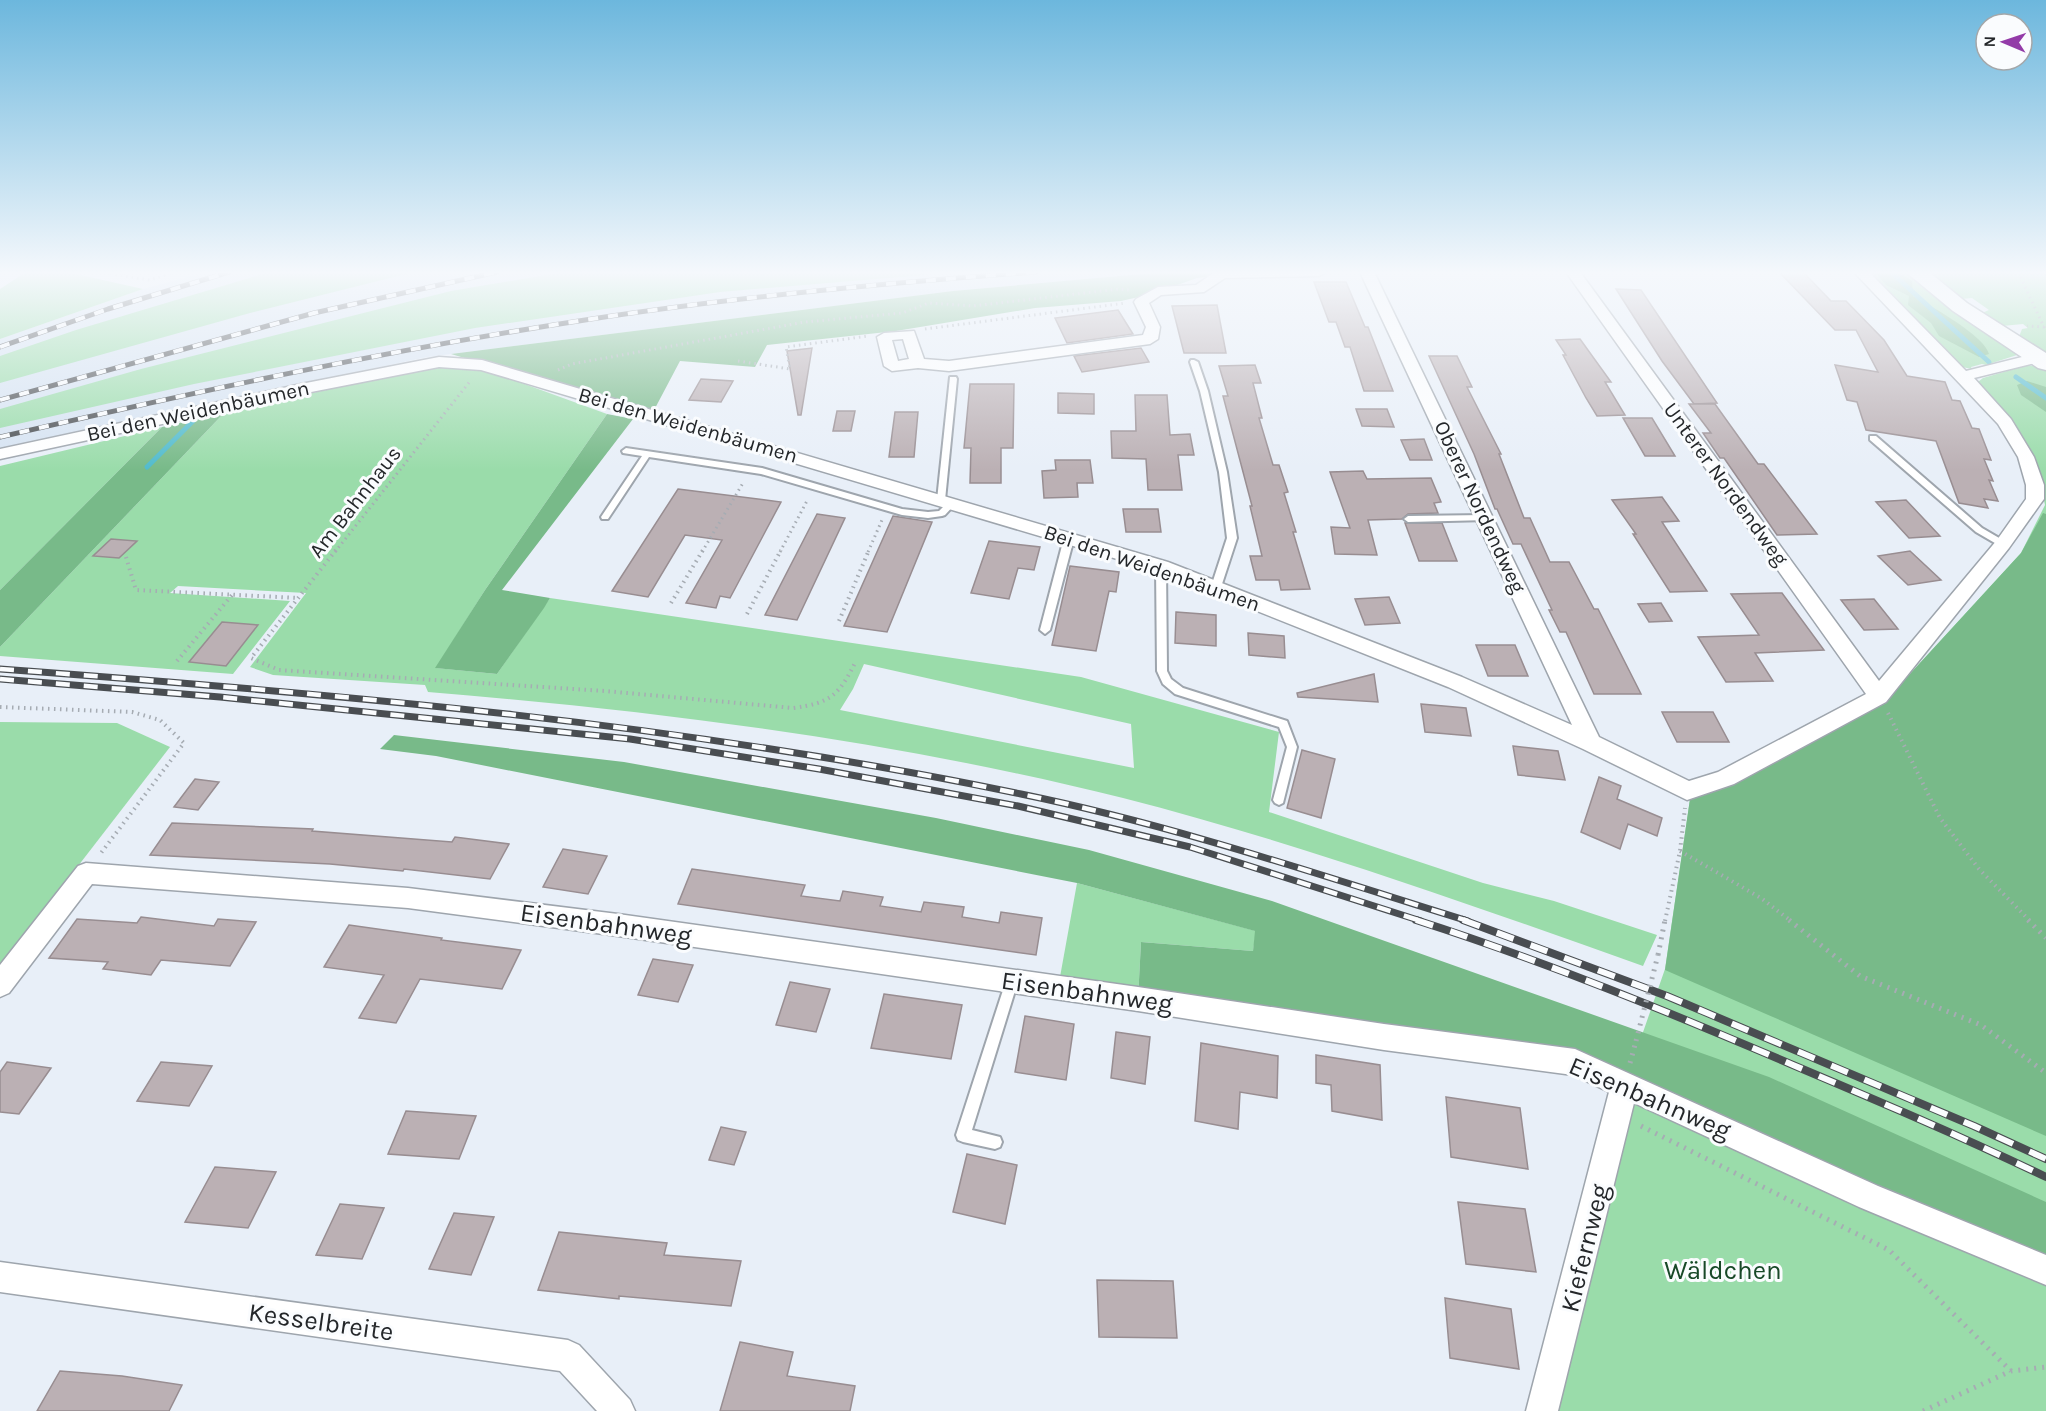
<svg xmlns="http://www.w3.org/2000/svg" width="2046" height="1411" font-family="Karla,sans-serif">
  <rect width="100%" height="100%" fill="#e8eff8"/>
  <!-- built -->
  <polygon fill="#d6e3f2" points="206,272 1164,272 953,291 427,357 0,448 0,339 143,289"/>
  <!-- green -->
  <g fill="#9adcaa" fill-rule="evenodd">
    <polygon points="26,272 67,272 143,289 0,339 0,289"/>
    <polygon points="269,272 414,272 250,313 0,383 0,356 76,330"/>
    <polygon points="564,272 924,272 924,275 720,292 475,328 194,384 0,428 0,409 141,369 451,291"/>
    <polygon points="1868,272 1908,272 2016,351 2017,355 1986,365 1982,364 1971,367 1972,369 1962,367"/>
    <polygon points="1928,272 2046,272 2046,355 2019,337 2022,329 2028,328 2023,324 2002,326 1982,313 1989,310 1972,298 1961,299"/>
    <polygon points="2028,365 2046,369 2046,1411 1540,1411 1625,1084 1665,969 1690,799 1736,783 1886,700 2021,553 2045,505 2035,458 2013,423 1978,382 1983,378"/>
    <path d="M436 366 486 370 607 414 485 590 436 668 497 674 550 598 1081 677 1279 732 1269 812 1483 883 1554 901 1657 935 1643 966C1471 905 1299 843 1123 798 895 741 662 711 428 692L425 685 273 675 250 667 306 593 178 586 170 593 290 601 233 674 0 656V647L225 412ZM864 664 1131 724 1134 768 840 710 853 689Z"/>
    <polygon points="162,427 0,590 0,466"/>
    <polygon points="0,722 117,723 170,747 0,967"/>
    <polygon points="1077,883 1256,931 1253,951 1141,942 1138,999 1058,988"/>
  </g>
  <!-- forest -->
  <g fill="#78ba89">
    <polygon points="1164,272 1253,272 1197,278 1152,294 1121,301 1035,308 896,331 767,345 755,367 680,361 652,414 451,354 953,291"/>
    <path d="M1875 272C1890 272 1900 272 1912 281L1913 296C1931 306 1985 336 1989 354L1979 357 1939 336 1931 323 1908 305 1909 296 1886 285Z"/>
    <polygon points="2027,381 2046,387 2046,412 2021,395 2017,385"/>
    <polygon points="225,412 0,647 0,590 162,427"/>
    <polygon points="607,414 633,419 502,590 550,598 544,608 497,674 435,668 485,590"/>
    <polygon points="2043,513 2046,514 2046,1136 1665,970 1690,799 1736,783 1886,700 2021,553"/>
    <polygon points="394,735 624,762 936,818 1089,850 1272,901 1769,1077 2046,1202 2046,1270 1625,1084 1138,999 1141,942 1253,951 1255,931 1077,883 436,756 380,749"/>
  </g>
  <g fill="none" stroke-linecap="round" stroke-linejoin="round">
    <!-- stream -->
    <g stroke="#52bbcc" stroke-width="5">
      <polyline points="1891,272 1989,362"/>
      <polyline points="2016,377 2046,398"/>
      <polyline points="147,467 194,420"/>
    </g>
  </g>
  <!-- building -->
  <g fill="#bbb0b4" stroke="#988d91" stroke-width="1.5">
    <polygon points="1779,272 1803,272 1831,301 1846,301 1884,340 1907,376 1945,382 1952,400 1960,401 1972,428 1979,429 1991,460 1984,459 1993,481 1989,480 1998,501 1984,499 1988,508 1959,503 1936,441 1866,430 1857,402 1847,400 1835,365 1878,372 1856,330 1835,330"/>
    <polygon points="1314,282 1346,282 1365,327 1368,327 1393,391 1364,391 1350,347 1345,347 1336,322 1329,322"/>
    <polygon points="1616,289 1641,290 1717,403 1694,404 1662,361"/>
    <polygon points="1217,305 1226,353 1184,353 1172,306"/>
    <polygon points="1118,310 1133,334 1067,343 1055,318"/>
    <polygon points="1580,339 1611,382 1605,382 1625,415 1597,416 1586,398 1563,355 1566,355 1556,340"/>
    <polygon points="812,348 801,415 798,415 787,351"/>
    <polygon points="1141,348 1149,362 1082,372 1074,356"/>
    <polygon points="1429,356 1457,356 1472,387 1467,387 1501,454 1499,454 1524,518 1530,518 1550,562 1569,562 1594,609 1598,609 1641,694 1594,694 1566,632 1560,632 1549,610 1552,610 1521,544 1513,544 1497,509 1495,509 1474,454"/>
    <polygon points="1255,365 1261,383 1253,383 1262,418 1259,418 1273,465 1279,465 1288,492 1284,493 1296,532 1293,532 1310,589 1281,590 1279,580 1256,580 1250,556 1262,556 1250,506 1252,506 1223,396 1228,396 1219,366"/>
    <polygon points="701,379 733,381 721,402 689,400"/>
    <polygon points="970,384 1014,384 1013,448 1001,448 1001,483 970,483 971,448 964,448"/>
    <polygon points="1058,393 1094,394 1094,414 1058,413"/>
    <polygon points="1135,395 1167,395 1170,435 1190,434 1194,455 1178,455 1182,490 1148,490 1146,459 1112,458 1111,431 1136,431"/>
    <polygon points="1689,404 1715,404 1758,464 1764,464 1817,534 1777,535 1724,458 1720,458 1703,433 1711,433"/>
    <polygon points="1356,409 1387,409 1394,427 1362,426"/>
    <polygon points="837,411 855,411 851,431 833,431"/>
    <polygon points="895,412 918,412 914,457 889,457"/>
    <polygon points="1623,418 1652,418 1675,456 1645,456"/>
    <polygon points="1424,439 1432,460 1410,460 1401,440"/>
    <polygon points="1055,460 1090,460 1093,483 1077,483 1078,497 1044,498 1042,471 1056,470"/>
    <polygon points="1363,471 1367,479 1431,478 1441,502 1434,503 1438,513 1408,514 1402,519 1368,520 1377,555 1335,554 1331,527 1350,528 1330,472"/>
    <polygon points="678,489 781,502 730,598 720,596 716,608 686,603 722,540 685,535 648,597 612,591"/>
    <polygon points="1662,497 1679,521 1662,522 1707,591 1670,592 1633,534 1636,534 1612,500"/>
    <polygon points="1906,500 1940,536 1909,538 1876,502"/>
    <polygon points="1123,509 1158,509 1161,532 1126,532"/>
    <polygon points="817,514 845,518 797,620 765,615"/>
    <polygon points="893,516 932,522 887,632 844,626"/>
    <polygon points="1405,523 1442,523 1457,561 1419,561"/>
    <polygon points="111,539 137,541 119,558 93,556"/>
    <polygon points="989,541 1040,547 1034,570 1018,568 1009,599 971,593"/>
    <polygon points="1910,551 1941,580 1908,585 1878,556"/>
    <polygon points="1070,566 1119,572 1116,592 1109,591 1096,651 1052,645"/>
    <polygon points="1776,593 1782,593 1824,650 1755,653 1773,681 1726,682 1698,637 1759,635 1731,594"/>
    <polygon points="1389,597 1400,623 1365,625 1355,599"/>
    <polygon points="1874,599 1898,629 1864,630 1841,600"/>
    <polygon points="1661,603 1672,621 1649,622 1638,604"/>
    <polygon points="1176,612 1216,615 1216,646 1175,643"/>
    <polygon points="222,622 258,625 226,666 189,662"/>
    <polygon points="1248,633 1284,636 1285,658 1249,655"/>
    <polygon points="1476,645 1515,645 1528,676 1488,676"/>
    <polygon points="1374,674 1378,702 1298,697 1297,693"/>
    <polygon points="1421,704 1466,708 1471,736 1425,732"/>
    <polygon points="1662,712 1713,712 1729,742 1677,742"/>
    <polygon points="1513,746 1558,751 1565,780 1518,775"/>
    <polygon points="1302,750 1335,759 1321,818 1287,808"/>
    <polygon points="1599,777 1621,786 1617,799 1662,818 1657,836 1628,824 1620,849 1581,832"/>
    <polygon points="195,779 219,782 198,810 174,807"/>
    <polygon points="172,823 313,829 312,831 452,842 455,837 509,844 490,879 404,869 403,871 330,864 150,855"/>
    <polygon points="563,849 607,856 588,894 543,887"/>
    <polygon points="692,869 805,885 801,896 840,901 843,891 883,897 880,906 921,912 924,902 964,907 962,917 999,923 1001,912 1042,918 1036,955 678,904"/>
    <polygon points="141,917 214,926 218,919 256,922 230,966 161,960 151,975 103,969 108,962 49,958 77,919 137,923"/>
    <polygon points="349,925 442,938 441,940 521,950 502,989 420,979 396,1023 359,1018 384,975 324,967"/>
    <polygon points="653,959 693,965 678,1002 638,995"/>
    <polygon points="790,982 830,989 816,1032 776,1025"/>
    <polygon points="884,994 962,1005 951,1059 871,1048"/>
    <polygon points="1025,1016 1074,1024 1066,1080 1015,1072"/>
    <polygon points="1116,1032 1150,1037 1145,1084 1111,1078"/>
    <polygon points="1201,1043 1278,1056 1277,1098 1240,1092 1238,1129 1195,1121"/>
    <polygon points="1316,1055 1380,1065 1382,1120 1332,1111 1331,1085 1316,1083"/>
    <polygon points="7,1062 51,1068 19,1114 0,1112 0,1072"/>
    <polygon points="161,1062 212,1066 189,1106 137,1101"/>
    <polygon points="1446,1097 1520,1108 1528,1169 1451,1157"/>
    <polygon points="406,1111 476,1116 459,1159 388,1154"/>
    <polygon points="721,1127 746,1132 734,1165 709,1160"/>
    <polygon points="967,1154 1017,1165 1005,1224 953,1212"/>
    <polygon points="215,1167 276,1172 248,1228 185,1222"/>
    <polygon points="1458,1202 1525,1209 1536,1272 1466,1264"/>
    <polygon points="340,1204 384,1208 362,1259 316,1255"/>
    <polygon points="454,1213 494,1217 471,1275 429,1269"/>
    <polygon points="559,1232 667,1243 664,1255 741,1261 731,1306 619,1296 619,1299 538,1290"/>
    <polygon points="1097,1280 1173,1281 1177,1338 1099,1337"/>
    <polygon points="1445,1298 1511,1309 1519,1369 1450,1358"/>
    <polygon points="740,1342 793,1352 787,1376 855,1386 850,1411 720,1411"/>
    <polygon points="60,1371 122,1376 182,1385 169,1411 37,1411"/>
  </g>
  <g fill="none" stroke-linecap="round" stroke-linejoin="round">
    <defs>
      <g id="lane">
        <polygon points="1191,360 1194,360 1198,362 1208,391 1227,472 1237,538 1221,587 1216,590 1211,587 1227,538 1219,472 1200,391 1190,362"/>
        <polygon points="950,377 956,377 957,379 945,500 941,503 937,500"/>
        <polygon points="1870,436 1876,436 1982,528 2006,542 2008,544 2006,546 2000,546 1976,532 1870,440"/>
        <polygon points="626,448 762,468 902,509 928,512 939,511 949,501 952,500 956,503 945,515 942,516 928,518 902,515 761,474 649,457 608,519 602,519 601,517 642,456 623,453 622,451"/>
        <polygon points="1485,515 1488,516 1489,518 1488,520 1408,522 1404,519 1408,516"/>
        <polygon points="1069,535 1074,538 1050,630 1045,634 1040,630 1064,538"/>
        <polygon points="1161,563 1166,566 1167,671 1171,679 1183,688 1287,721 1297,747 1283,803 1279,805 1275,803 1273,800 1287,747 1279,727 1175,694 1163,684 1157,671 1156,566"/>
        <polygon points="1012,975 1017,977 1018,981 972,1130 1000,1137 1002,1142 1000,1147 995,1149 963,1142 958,1140 956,1135 1006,981 1007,977"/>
      </g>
      <g id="street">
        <path d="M1215 272H1326L1319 276 1225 278 1204 292 1161 295 1149 303 1160 327 1158 339 1150 344 949 371 918 368 892 371 884 366 877 337 884 333 914 331 924 359 949 361 1143 335 1146 327 1134 302 1136 299 1158 287 1196 285ZM903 339 909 359 898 361 892 340Z"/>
        <polygon points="1360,272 1374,272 1599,737 1689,781 1718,772 1866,694 1566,272 1580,272 1879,681 1997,540 2026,499 2026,485 2018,457 1998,424 1854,272 1869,272 1966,371 2038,353 2043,355 2046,358 2043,361 1974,378 2011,419 2034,457 2044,485 2044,499 2041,503 2009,548 1886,702 1734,784 1687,800 1583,749 1448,687 1154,570 481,370 439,367 306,393 0,459 0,449 306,383 439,357 482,360 1168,562 1462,677 1572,725"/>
        <polygon points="86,863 408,888 618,914 1138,987 1384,1024 1575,1049 1878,1186 2046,1255 2046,1285 1859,1207 1634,1103 1558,1411 1526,1411 1609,1092 1573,1075 1384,1050 1138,1011 618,936 408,908 92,884 9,993 0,997 0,965 78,866"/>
        <polygon points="0,1262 568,1340 579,1345 630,1400 635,1411 597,1411 560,1371 0,1292"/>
      </g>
      <polygon id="secondary" points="1906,272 1929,272 1967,303 2046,353 2046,370 2038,368 1953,311"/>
    </defs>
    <!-- lane casing -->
    <use href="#lane" stroke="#9ea5ad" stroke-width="4"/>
    <!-- street casing -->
    <use href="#street" stroke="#9ea5ad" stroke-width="3"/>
    <!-- secondary casing -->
    <use href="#secondary" stroke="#9ea5ad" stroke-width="3"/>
    <!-- path-far2 -->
    <g stroke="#a6acb3" stroke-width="3" stroke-dasharray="1.5 4" stroke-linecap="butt">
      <polyline points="99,272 150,280 175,272"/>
      <polyline points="2018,272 2044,327 2027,326"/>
      <polyline points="925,329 1126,303"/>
      <polyline points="738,361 790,369 786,347 868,336"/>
      <polyline points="558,370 572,364 805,322 902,313 929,303 973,306 1119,289 1130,290"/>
      <polyline points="335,552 471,380"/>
      <polyline points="702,552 743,483"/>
      <polyline points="780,552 808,499"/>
      <polyline points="868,552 882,520"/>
    </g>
    <!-- path-far1 -->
    <g stroke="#a6acb3" stroke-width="4" stroke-dasharray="1.5 4.5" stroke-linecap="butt">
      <path d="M336 550 251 658 279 670 605 691 793 708C831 703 839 695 856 661"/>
      <polyline points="126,557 136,590 299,598"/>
      <polyline points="671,603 703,550"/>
      <polyline points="747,614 781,550"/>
      <polyline points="839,621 869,550"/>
      <polyline points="177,661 232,595"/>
      <polyline points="0,707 132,712 160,720 184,743 101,853"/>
      <polyline points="1888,713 1940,818 1979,869 2030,921"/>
      <polyline points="1680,851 1761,898 1791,921"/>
      <polyline points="1665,921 1680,851 1685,808"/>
    </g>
    <!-- path -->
    <g stroke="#a6acb3" stroke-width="5" stroke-dasharray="2 6" stroke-linecap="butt">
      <polyline points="1789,920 1860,976 1981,1025 2046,1073"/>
      <polyline points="2028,920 2046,938"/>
      <polyline points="1658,955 1665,920"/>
      <polyline points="1630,1063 1636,1041"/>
      <polyline points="1641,1126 1889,1250 2011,1371"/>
      <polyline points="1923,1411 2011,1371 2046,1367"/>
    </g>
    <!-- lane -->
    <use href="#lane" fill="#fff" fill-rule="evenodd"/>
    <!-- street -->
    <use href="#street" fill="#fff" fill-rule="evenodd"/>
    <!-- secondary -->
    <use href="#secondary" fill="#fff" fill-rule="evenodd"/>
    <defs>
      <g id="rail-far2">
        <polyline points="0,347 108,309 229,272"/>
        <polyline points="0,400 314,313 497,272"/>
        <path d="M0 437C194 392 388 350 585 320 734 297 885 283 1036 272"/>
      </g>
      <g id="rail-far1">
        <path d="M0 669C342 694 685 724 1021 794 1173 825 1320 875 1468 921"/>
        <polyline points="0,679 220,697 630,739 819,769 1018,806 1190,847 1421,921"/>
      </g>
      <g id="rail">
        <path d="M1416 920C1544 961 1669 1012 1793 1065 1878 1101 1963 1137 2046 1177"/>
        <polyline points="1463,920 1667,996 1974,1126 2046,1159"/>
      </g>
    </defs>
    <!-- rail-far2 casing -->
    <use href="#rail-far2" stroke="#494d51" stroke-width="5"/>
    <!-- rail-far1 casing -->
    <use href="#rail-far1" stroke="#494d51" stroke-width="7"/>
    <!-- rail casing -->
    <use href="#rail" stroke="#494d51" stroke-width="8"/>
    <!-- rail-far2 -->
    <use href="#rail-far2" stroke="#fafcfe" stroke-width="4" stroke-dasharray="10" stroke-linecap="butt"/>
    <!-- rail-far1 -->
    <use href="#rail-far1" stroke="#fafcfe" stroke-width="4.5" stroke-dasharray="14" stroke-linecap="butt"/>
    <!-- rail -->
    <use href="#rail" stroke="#fafcfe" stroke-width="6" stroke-dasharray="18" stroke-linecap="butt"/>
    <!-- path-bridge -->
    <polyline stroke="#a6acb3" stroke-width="5" stroke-dasharray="2 6" stroke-linecap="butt" points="1636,1041 1658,955"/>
  </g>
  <!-- sky -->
  <linearGradient id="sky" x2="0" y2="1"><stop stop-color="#6cb7dd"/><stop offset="0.58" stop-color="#f5f8fc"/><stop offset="1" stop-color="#f5f8fc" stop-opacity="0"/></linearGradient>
  <rect width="2046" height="470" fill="url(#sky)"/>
  <g text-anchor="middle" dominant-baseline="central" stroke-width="6" stroke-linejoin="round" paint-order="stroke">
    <!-- street labels -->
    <g font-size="21" fill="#24272a" stroke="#fafcfe">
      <text transform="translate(198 411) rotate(-12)">Bei den Weidenbäumen</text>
      <text transform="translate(688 425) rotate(16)">Bei den Weidenbäumen</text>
      <text transform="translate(1726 484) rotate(54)">Unterer Nordendweg</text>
      <text transform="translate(355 502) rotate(-52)">Am Bahnhaus</text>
      <text transform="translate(1480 507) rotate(65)">Oberer Nordendweg</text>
      <text transform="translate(1152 568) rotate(19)">Bei den Weidenbäumen</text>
    </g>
    <!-- near-street labels -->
    <g font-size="26" fill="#24272a" stroke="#fafcfe">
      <text transform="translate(606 924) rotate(8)">Eisenbahnweg</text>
      <text transform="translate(1087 992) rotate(8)">Eisenbahnweg</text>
      <text transform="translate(1650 1098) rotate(23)">Eisenbahnweg</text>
      <text transform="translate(1585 1248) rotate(-76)">Kiefernweg</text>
      <text transform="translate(321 1322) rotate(8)">Kesselbreite</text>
    </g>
    <!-- near-park labels -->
    <g font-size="26" fill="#184928" stroke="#fafcfe">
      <text x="1723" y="1270">Wäldchen</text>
    </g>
  </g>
  <!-- north arrow -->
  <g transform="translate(2004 42) rotate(272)"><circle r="28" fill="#fafcfe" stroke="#a4a7a9" stroke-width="1.5"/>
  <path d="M0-4.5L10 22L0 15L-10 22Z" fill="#933ba8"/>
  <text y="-9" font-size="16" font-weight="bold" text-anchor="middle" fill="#24272a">N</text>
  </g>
</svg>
